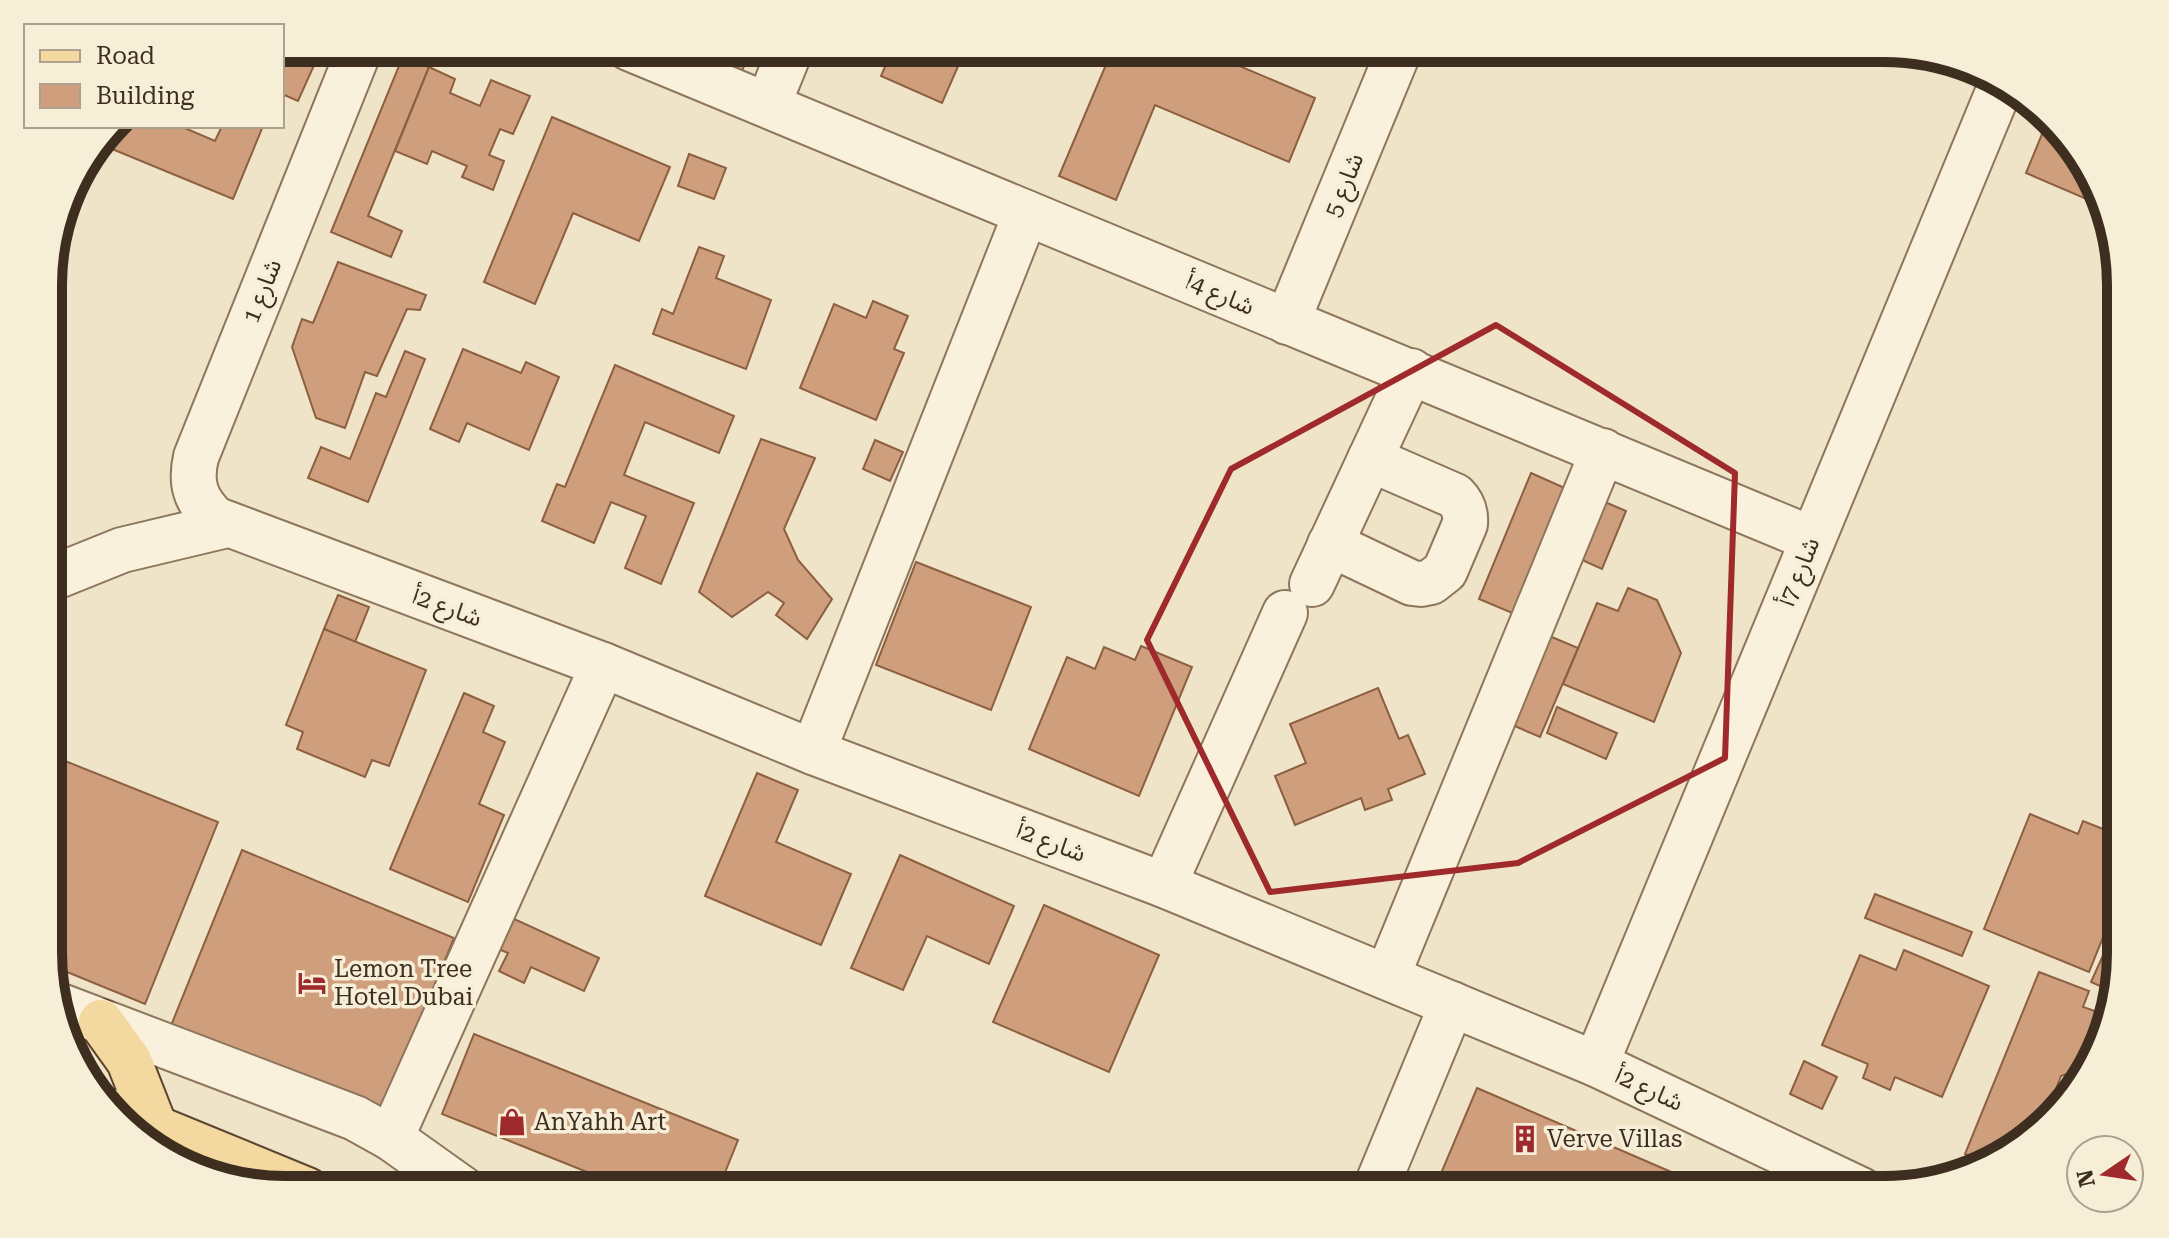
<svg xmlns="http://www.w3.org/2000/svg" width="2169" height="1238" font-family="'Roboto Serif','Noto Sans Arabic',serif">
  <rect width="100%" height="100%" fill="#f0e4c8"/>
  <!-- building -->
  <g fill="#cf9f7d" stroke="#8d5f41" stroke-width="2">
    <polygon points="673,48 751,48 740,76"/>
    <polygon points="893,48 966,48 942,103 881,76"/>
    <polygon points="1113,48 1197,48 1315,98 1289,162 1155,105 1116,200 1059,176"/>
    <polygon points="1284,48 1318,48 1314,60"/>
    <polygon points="282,49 315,63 298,101 282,94"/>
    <polygon points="403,56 429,67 368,216 402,231 391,257 331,232"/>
    <polygon points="429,67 455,79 450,93 480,106 491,80 530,96 513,134 500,129 489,155 504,161 493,190 462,177 467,166 432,151 427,164 395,151"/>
    <polygon points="552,117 670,167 639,241 573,213 535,304 484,282"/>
    <polygon points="2047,122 2081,154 2098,204 2026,173"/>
    <polygon points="114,126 180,126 215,141 222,126 263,126 233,199 100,144"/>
    <polygon points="689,154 726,168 714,199 678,186"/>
    <polygon points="699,247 724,256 716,278 771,300 746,369 653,334 662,309 673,314"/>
    <polygon points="338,262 426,295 420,310 407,309 377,376 365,372 345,428 316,418 292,347 302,319 313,323"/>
    <polygon points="873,301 908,316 894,349 904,353 876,420 800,388 834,304 866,318"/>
    <polygon points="463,349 521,373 526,362 559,377 529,450 467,423 459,442 430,429"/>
    <polygon points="405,351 425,359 368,502 308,478 321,447 350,459 376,393 386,397"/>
    <polygon points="615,365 734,416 719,453 645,422 624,475 694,503 661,584 625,568 646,516 611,502 594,543 542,521 557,484 565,487"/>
    <polygon points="761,439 815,458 784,529 798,560 832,599 807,639 776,615 784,603 768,592 732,617 699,592"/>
    <polygon points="875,440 903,452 890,481 863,469"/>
    <polygon points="1531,473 1576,493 1524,618 1479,599"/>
    <polygon points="1598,499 1626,511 1602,569 1573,556"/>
    <polygon points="916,562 1031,607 991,710 876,665"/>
    <polygon points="1628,588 1657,600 1681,653 1654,722 1563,684 1597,603 1618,611"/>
    <polygon points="338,595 369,607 355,642 324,629"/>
    <polygon points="324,629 426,670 389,766 372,760 365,777 297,749 303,732 286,725"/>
    <polygon points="1547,635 1578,648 1540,737 1510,724"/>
    <polygon points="1141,646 1192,667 1139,796 1029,749 1067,657 1095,669 1104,647 1135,660"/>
    <polygon points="1378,688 1399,739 1408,735 1425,774 1388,789 1392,800 1365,810 1361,798 1295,825 1275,776 1306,763 1290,724"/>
    <polygon points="464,693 494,706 483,732 505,742 479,804 504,815 468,902 390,869"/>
    <polygon points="1557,707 1617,733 1606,759 1547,733"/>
    <polygon points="50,755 218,822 145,1004 50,965"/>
    <polygon points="757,773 798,790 776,842 851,874 821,945 705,896"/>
    <polygon points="2030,814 2078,834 2083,821 2121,836 2121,893 2089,972 1984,929"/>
    <polygon points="242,850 454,938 382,1115 170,1028"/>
    <polygon points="900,855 1014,906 989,964 927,936 903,990 851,968"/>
    <polygon points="1875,894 1972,932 1962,956 1865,918"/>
    <polygon points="1044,905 1159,955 1109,1072 993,1022"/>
    <polygon points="501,913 599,958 584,991 531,967 524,983 499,971 508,953 487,944"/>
    <polygon points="1904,950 1989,986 1942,1097 1895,1077 1890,1090 1863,1078 1868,1064 1822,1045 1860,955 1896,970"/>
    <polygon points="2105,951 2121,958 2121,968 2113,992 2091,982"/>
    <polygon points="2039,972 2089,991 2083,1007 2106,1015 2091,1065 2061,1076 2046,1115 2003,1158 1985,1164 1965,1154"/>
    <polygon points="474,1034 738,1140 718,1190 632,1190 442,1114"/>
    <polygon points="1804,1061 1837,1077 1822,1109 1790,1094"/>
    <polygon points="1477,1088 1713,1190 1434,1190"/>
  </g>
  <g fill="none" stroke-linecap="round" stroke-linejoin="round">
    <defs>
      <g id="minor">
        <path d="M360 48 196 457C190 483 195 500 215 519L603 665 813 752 1164 885 1596 1064 1861 1190"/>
        <polyline points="629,48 1812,539"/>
        <polyline points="768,105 791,48"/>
        <polyline points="1287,322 1400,48"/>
        <path d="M1330 544 1412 583 1421 584 1431 582 1445 571 1465 524C1466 512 1463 504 1455 496L1370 459"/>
        <polyline points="50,579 122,550 227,525"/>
        <polyline points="1312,584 1411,371"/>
        <polyline points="813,752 1026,213"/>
        <polyline points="1164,885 1285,613"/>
        <polyline points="1387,977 1603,451"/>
        <polyline points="58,1005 355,1118 391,1138 464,1190"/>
        <polyline points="1596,1064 2003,80"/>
        <polyline points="391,1138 603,665"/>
        <polyline points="1375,1190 1452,1004"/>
      </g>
      <g id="major">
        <polyline points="101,1022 129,1061 155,1127"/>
        <polyline points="117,1112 307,1190"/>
      </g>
    </defs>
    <!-- minor casing -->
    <use href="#minor" stroke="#8d765c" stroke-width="48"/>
    <!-- major casing -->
    <use href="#major" stroke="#5b4430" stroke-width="48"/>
    <!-- minor -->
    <use href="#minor" stroke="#faf1dc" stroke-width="44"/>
    <!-- major -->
    <use href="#major" stroke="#f3d9a0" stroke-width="44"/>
  </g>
  <!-- marked area -->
  <path fill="none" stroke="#9e2a2b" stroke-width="6" stroke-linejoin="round" d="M1496 325 1735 473 1725 758 1518 863 1270 892 1147 640 1231 469Z"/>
  <!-- icons -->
  <defs>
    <symbol id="hotel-bare" viewBox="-9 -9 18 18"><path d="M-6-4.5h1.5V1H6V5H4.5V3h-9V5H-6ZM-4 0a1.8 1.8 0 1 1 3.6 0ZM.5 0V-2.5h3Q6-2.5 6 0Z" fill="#9e2a2b" stroke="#f7eed8" stroke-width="2.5" paint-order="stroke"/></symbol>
    <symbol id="shop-bare" viewBox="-9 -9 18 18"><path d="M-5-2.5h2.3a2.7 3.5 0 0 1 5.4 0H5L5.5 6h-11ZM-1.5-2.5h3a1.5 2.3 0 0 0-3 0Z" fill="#9e2a2b" stroke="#f7eed8" stroke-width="2.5" paint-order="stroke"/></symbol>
    <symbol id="building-bare" viewBox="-9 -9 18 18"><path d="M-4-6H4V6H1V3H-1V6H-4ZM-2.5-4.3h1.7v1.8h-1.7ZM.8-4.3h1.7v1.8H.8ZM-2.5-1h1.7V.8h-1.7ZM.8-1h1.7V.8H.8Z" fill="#9e2a2b" stroke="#f7eed8" stroke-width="2.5" paint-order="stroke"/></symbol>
  </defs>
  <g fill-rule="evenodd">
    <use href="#hotel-bare" x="292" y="963" width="40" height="40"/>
    <use href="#shop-bare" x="492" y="1102" width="40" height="40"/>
    <use href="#building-bare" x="1505" y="1119" width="40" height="40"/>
  </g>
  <g text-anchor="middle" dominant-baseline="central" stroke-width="7" stroke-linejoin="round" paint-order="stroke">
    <!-- street labels -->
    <g font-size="24" fill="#3d2e20" stroke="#f7eed8">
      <text transform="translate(1344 185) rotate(-68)">شارع 5</text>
      <text transform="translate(262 291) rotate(-68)">شارع 1</text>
      <text transform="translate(1220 294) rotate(23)">شارع 4أ</text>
      <text transform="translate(1799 572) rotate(-68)">شارع 7أ</text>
      <text transform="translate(447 607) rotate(20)">شارع 2أ</text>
      <text transform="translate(1051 842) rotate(21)">شارع 2أ</text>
      <text transform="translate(1649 1089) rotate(25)">شارع 2أ</text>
    </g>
    <!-- poi labels -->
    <g font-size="24" fill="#3d2e20" stroke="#f7eed8" text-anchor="start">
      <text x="334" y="969">Lemon Tree<tspan x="334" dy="28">Hotel Dubai</tspan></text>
      <text x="534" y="1122">AnYahh Art</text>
      <text x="1547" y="1139">Verve Villas</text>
    </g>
  </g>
  <!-- crop -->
  <path d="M0 0H2169V1238H0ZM285 62H1884A223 223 0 0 1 2107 285V953A223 223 0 0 1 1884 1176H285A223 223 0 0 1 62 953V285A223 223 0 0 1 285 62Z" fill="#f7eed8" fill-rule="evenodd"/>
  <path fill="none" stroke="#3d2e20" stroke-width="10" d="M285 62H1884A223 223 0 0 1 2107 285V953A223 223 0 0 1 1884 1176H285A223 223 0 0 1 62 953V285A223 223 0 0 1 285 62Z"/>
  <!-- legend -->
  <rect x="24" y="24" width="260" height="104" fill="#f7eed8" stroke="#ada18e" stroke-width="2"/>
  <rect x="40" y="50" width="40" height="12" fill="#f3d9a0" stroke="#ada18e" stroke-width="2"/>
  <text x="96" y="64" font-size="24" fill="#3d2e20">Road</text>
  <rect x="40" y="84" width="40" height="24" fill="#cf9f7d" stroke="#ada18e" stroke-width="2"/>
  <text x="96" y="104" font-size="24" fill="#3d2e20">Building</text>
  <!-- north arrow -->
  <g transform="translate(2105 1174) rotate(257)"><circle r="38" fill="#f7eed8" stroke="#ada18e" stroke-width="2"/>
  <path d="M0-6L14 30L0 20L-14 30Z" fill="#9e2a2b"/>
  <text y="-12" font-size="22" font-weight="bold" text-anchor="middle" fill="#3d2e20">N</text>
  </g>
</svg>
